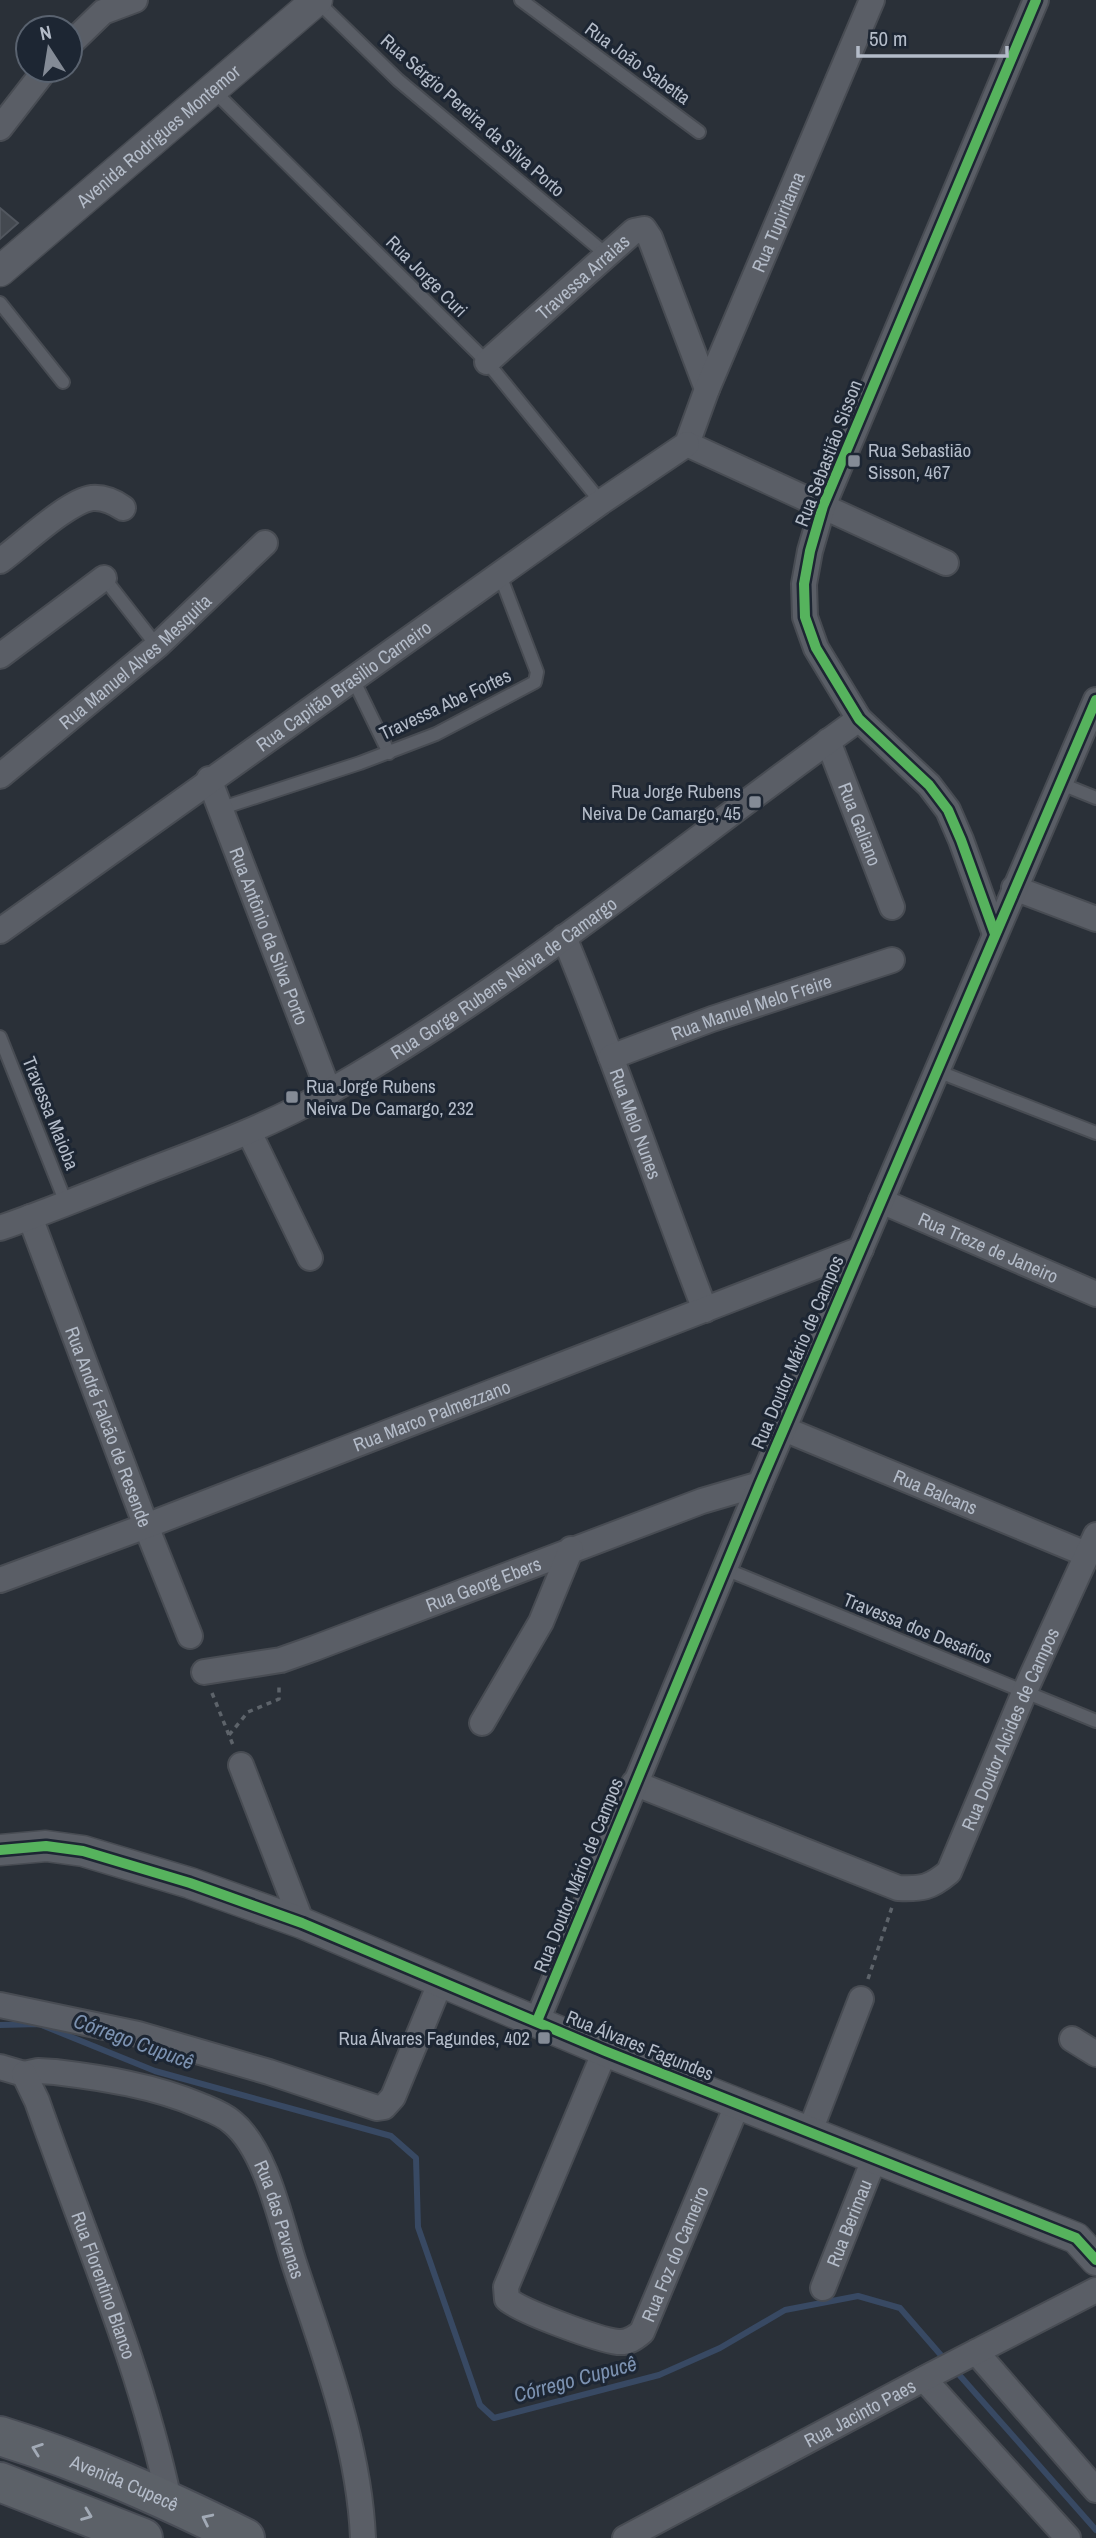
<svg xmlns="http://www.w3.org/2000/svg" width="1096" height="2538" font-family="'Archivo Narrow',sans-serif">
  <rect width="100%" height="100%" fill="#2a3038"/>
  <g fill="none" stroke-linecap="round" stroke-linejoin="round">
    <!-- stream -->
    <g stroke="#384963" stroke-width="6">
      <polyline points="0,2025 39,2024 155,2071 391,2136 416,2158 418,2227 480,2405 494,2418 659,2375 720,2348 785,2310 858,2296 900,2308 946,2361"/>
      <polyline points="954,2369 1096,2530"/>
    </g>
  </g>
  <!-- building -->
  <polygon fill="#444950" stroke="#52575f" stroke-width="2" points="0,208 18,223 0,239"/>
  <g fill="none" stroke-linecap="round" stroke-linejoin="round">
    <defs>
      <g id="service">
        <polyline points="521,0 699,132"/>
        <polyline points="317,1 398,80 607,255"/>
        <polyline points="213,90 487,362 601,502"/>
        <polyline points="0,303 63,382"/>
        <polyline points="104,578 157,646"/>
        <polyline points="353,679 389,753"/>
        <polyline points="1059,783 1096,798"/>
        <polyline points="222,808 360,763 436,734 535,682 537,672 500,575"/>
        <polyline points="0,1037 66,1203"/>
        <polyline points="937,1071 1096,1133"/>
        <polyline points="725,1569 1096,1721"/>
      </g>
      <g id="minor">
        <polyline points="70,44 103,12 135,0"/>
        <polyline points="0,128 45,70"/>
        <path id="s1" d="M487 362 634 231 644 229 650 238 707 389"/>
        <path id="s2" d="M687 444 707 389 872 0"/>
        <polyline points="687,444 946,563"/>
        <path d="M0 561C21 546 68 501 92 498 104 497 113 501 123 508"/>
        <polyline points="0,656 104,578"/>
        <path id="s3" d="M828 741 892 907"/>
        <path id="s4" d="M0 776 157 646 265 543"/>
        <path id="s5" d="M209 779 329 1092"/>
        <polyline points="1014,888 1096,919"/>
        <path id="s6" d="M0 931 601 502 687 444"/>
        <polyline points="995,934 961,840 948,810 929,785 859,719 816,648 805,617 804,584 810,551 823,506 1036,0"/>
        <path id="s7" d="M564 937C615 1060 657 1186 705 1310"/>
        <path id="s8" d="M611 1057 712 1019 892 960"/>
        <polyline points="249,1132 310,1258"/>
        <path id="s9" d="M881 1201 1096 1294"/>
        <path id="s10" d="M30 1217 146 1526 190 1636"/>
        <path id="s11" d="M0 1228C52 1210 102 1189 153 1169 214 1146 275 1123 332 1090 519 983 685 844 859 719"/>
        <path id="s12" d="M784 1429 1086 1554"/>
        <path id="s13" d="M0 1580 146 1526 861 1249"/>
        <path id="s14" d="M204 1672 281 1660 315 1648 702 1501 760 1484"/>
        <polyline points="482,1723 541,1622 571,1549"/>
        <polyline points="241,1765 302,1923"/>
        <path id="s15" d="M634 1783 898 1888C922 1889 930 1888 949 1872L1024 1693 1096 1535"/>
        <polyline points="0,2005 138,2034 269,2072 377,2108 384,2107 393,2097 441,1981"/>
        <polyline points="537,2021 760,1484 1096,700"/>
        <polyline points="1072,2039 1096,2054"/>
        <path id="s16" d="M605 2051 506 2287 507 2299C520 2311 599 2340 618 2342 628 2343 635 2338 642 2332L738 2103"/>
        <polyline points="0,2067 24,2074"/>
        <path id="s17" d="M24 2074 38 2071 55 2072C104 2078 154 2086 199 2105 211 2110 223 2114 232 2122 267 2150 281 2224 295 2266 324 2354 359 2444 363 2538"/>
        <path id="s18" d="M24 2074 37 2101C83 2233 140 2364 169 2500"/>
        <polyline points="810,2131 861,1999"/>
        <path id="s19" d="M823 2288 875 2157"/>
        <polyline points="976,2352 1096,2490"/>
        <polyline points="924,2379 1068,2538"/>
        <path id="s20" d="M625 2538 931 2375 1096 2290"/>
      </g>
      <g id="tertiary">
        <path id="s21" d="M0 271 317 0"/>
        <polyline points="0,1850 46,1846 83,1851 190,1883 302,1923 605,2051 1076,2238 1096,2260"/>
      </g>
      <g id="primary">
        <path id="s22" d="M0 2436C85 2462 166 2499 245 2538"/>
        <polyline points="0,2482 143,2538"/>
      </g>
    </defs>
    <!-- service casing -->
    <use href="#service" stroke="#484c53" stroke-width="16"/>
    <!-- minor casing -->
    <use href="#minor" stroke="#484c53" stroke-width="28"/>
    <!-- tertiary casing -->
    <use href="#tertiary" stroke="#484c53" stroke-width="33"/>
    <!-- primary casing -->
    <use href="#primary" stroke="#484c55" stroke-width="42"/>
    <!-- path -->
    <g stroke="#5d636a" stroke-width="3.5" stroke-dasharray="5 5" stroke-linecap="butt">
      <polyline points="212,1693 233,1745"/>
      <polyline points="229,1735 248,1712 279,1699 279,1683"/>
      <polyline points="868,1979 892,1907"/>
    </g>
    <!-- service -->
    <use href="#service" stroke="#5a5e66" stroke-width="12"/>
    <!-- minor -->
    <use href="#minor" stroke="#5a5e66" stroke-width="24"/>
    <!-- tertiary -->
    <use href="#tertiary" stroke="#5a5e66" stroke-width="30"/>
    <!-- primary -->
    <use href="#primary" stroke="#5c6168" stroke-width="38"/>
    <defs>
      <g id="cycleway">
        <polyline points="995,934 961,840 948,810 929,785 859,719 816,648 805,617 804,584 810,551 823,506 1036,0"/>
        <polyline points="0,1850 46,1846 83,1851 190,1883 302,1923 605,2051 1076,2238 1096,2260"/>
        <polyline points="537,2021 760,1484 1096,700"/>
      </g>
    </defs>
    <!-- cycleway casing -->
    <use href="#cycleway" stroke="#1d2633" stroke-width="15"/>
    <!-- cycleway -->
    <use href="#cycleway" stroke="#56b35d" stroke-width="10"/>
  </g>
  <!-- one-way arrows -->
  <defs><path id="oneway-chevron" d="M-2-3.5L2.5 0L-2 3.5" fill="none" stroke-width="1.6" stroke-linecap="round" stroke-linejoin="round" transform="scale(1.75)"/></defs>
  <g stroke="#a2aab6">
    <use href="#oneway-chevron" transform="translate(37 2449) rotate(-160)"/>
    <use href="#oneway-chevron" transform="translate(87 2515) rotate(21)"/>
    <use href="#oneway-chevron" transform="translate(207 2519) rotate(-154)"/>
  </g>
  <!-- markers -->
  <g fill="#848b96" stroke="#1d2633" stroke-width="2.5">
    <rect x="847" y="454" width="14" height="14" rx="3.5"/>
    <rect x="748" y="795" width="14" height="14" rx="3.5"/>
    <rect x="285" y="1090" width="14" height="14" rx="3.5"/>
    <rect x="537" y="2031" width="14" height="14" rx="3.5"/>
  </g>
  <g text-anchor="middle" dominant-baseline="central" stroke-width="6" stroke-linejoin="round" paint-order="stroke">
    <!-- street labels -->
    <g font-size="19" fill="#b4bcc9" stroke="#1d2633">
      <text transform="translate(638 63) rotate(36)">Rua João Sabetta</text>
      <text transform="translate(473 115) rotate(41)">Rua Sérgio Pereira da Silva Porto</text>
      <text stroke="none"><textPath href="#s21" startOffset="208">Avenida Rodrigues Montemor</textPath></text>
      <text stroke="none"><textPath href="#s2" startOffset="240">Rua Tupiritama</textPath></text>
      <text transform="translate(427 276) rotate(45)">Rua Jorge Curi</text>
      <text stroke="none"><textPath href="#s1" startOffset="128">Travessa Arraias</textPath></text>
      <text transform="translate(828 453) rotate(-69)">Rua Sebastião Sisson</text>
      <text stroke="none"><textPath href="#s4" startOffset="177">Rua Manuel Alves Mesquita</textPath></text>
      <text stroke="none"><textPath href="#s6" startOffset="422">Rua Capitão Brasilio Carneiro</textPath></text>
      <text transform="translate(445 704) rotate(-25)">Travessa Abe Fortes</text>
      <text stroke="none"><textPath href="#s3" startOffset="89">Rua Galiano</textPath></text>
      <text stroke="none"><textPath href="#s5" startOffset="168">Rua Antônio da Silva Porto</textPath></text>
      <text stroke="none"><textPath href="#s11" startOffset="565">Rua Gorge Rubens Neiva de Camargo</textPath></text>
      <text stroke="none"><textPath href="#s8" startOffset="149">Rua Manuel Melo Freire</textPath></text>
      <text transform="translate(51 1113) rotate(68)">Travessa Maioba</text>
      <text stroke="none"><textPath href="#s7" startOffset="200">Rua Melo Nunes</textPath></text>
      <text stroke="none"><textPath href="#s9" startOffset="117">Rua Treze de Janeiro</textPath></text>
      <text transform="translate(797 1352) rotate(-67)">Rua Doutor Mário de Campos</text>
      <text stroke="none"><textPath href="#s13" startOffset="462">Rua Marco Palmezzano</textPath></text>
      <text stroke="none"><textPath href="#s10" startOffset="224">Rua André Falcão de Resende</textPath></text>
      <text stroke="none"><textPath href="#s12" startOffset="164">Rua Balcans</textPath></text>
      <text stroke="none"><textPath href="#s14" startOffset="294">Rua Georg Ebers</textPath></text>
      <text transform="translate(918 1628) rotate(22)">Travessa dos Desafios</text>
      <text stroke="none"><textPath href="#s15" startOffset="495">Rua Doutor Alcides de Campos</textPath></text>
      <text transform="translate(578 1875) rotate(-68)">Rua Doutor Mário de Campos</text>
      <text transform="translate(640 2045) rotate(22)">Rua Álvares Fagundes</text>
      <text stroke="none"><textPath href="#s17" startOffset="327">Rua das Pavanas</textPath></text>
      <text stroke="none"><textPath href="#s19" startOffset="70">Rua Berimau</textPath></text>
      <text stroke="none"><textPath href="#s16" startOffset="499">Rua Foz do Carneiro</textPath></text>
      <text stroke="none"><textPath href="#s18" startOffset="226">Rua Florentino Blanco</textPath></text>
      <text stroke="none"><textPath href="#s20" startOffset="266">Rua Jacinto Paes</textPath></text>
      <text stroke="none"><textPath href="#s22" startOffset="133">Avenida Cupecê</textPath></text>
    </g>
    <!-- poi labels -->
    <g font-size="19" fill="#b4bcc9" stroke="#1d2633" text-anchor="start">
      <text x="868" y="450">Rua Sebastião<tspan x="868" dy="22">Sisson, 467</tspan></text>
      <text x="741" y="791" text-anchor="end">Rua Jorge Rubens<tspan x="741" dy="22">Neiva De Camargo, 45</tspan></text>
      <text x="306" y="1086">Rua Jorge Rubens<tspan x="306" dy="22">Neiva De Camargo, 232</tspan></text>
      <text x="530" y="2038" text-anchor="end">Rua Álvares Fagundes, 402</text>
    </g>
    <!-- water labels -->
    <g font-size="21" font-style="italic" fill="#7c92b1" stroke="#1d2633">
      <text transform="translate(134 2041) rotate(20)">Córrego Cupucê</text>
      <text transform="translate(575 2379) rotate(-15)">Córrego Cupucê</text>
    </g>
  </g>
  <!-- north arrow -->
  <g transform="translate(49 49) rotate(348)"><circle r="33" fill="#1d2633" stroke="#59626f" stroke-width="2"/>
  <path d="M0-5L12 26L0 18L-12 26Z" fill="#848b96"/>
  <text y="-10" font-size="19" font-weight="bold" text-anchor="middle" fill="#b4bcc9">N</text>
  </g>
  <!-- scale -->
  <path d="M858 46v10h149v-10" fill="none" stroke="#b4bcc9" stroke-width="3.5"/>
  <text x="869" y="46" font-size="21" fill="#b4bcc9" stroke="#1d2633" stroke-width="5" paint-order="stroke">50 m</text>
</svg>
